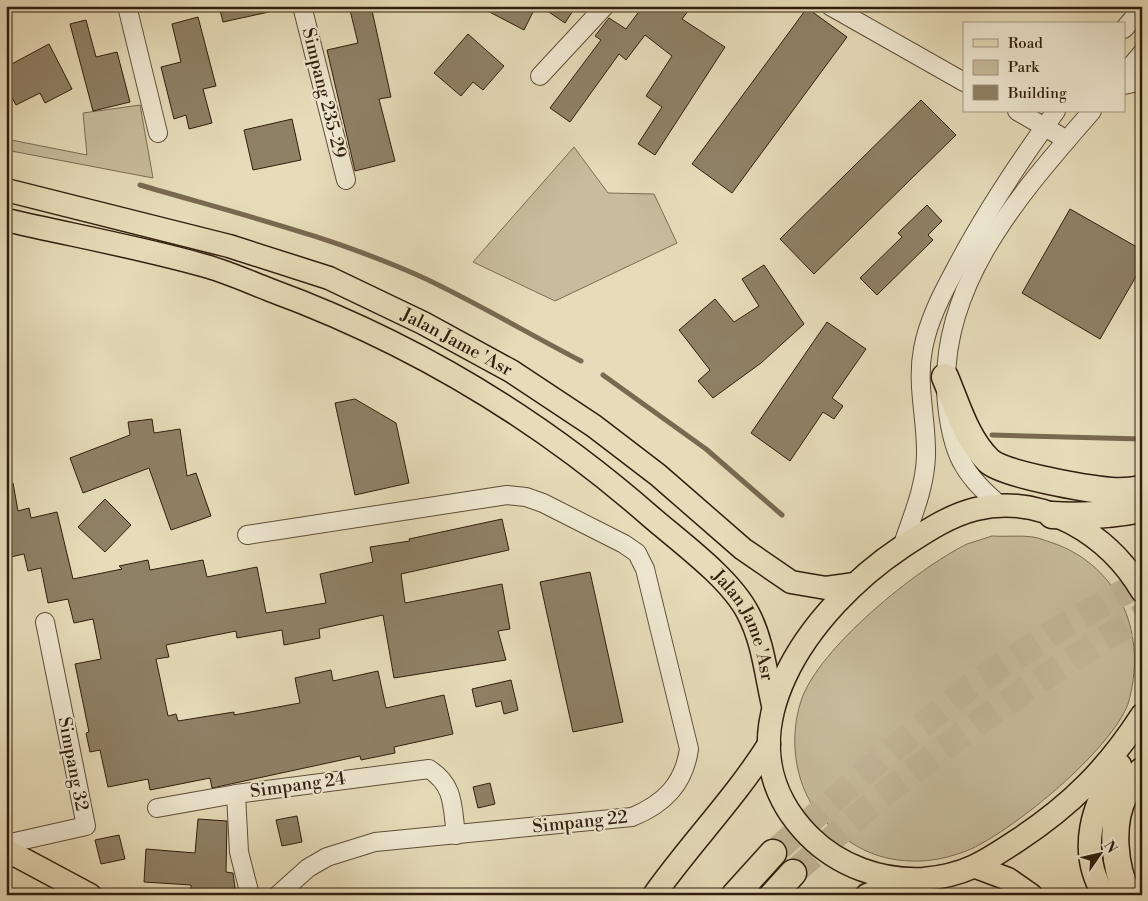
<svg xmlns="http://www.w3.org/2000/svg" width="1148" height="901" font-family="'Libre Bodoni',serif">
  <rect width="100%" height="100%" fill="#e6dcb9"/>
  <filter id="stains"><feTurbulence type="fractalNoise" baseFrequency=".004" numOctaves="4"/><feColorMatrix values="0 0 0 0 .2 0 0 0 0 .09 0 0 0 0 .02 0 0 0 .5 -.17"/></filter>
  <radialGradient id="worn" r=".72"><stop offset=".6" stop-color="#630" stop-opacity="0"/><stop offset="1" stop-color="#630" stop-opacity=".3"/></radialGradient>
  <!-- green -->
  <g fill="#c7bc9c" stroke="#7c6d54">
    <polygon points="140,105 153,178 6,150 6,139 87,155 83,113"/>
    <polygon points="574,147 608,193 654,194 677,243 555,301 473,262"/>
    <path d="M992 536C1005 537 1020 535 1033 537 1040 538 1046 541 1053 543 1121 567 1148 636 1128 704 1110 751 1016 828 971 849 952 857 931 862 911 861 875 860 849 845 825 821 795 791 788 740 801 701 818 648 918 568 967 544 975 541 984 539 992 536Z"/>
  </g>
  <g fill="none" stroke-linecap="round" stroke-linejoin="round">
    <!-- stream -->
    <g stroke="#786951" stroke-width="5">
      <path d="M140 185C235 213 334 237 424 278 477 303 529 334 581 361"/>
      <polyline points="603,375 706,449 782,515"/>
      <polyline points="992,435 1142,439"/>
    </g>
  </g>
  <!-- building -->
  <g fill="#8f8166" stroke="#301e0d">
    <polygon points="219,6 268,6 269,12 223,22"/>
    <polygon points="371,6 391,97 379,99 395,161 355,171 327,50 358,43 350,10"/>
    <polygon points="478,6 536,6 524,30"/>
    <polygon points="540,6 576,6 565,23"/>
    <polygon points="643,6 692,6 682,19 725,47 655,155 638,144 662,107 646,96 672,56 645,35 626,60 619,54 570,122 550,108 601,40 595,36 609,18 626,29"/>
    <polygon points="807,8 847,37 732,193 692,164"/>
    <polygon points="198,17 216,86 203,89 212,123 189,129 186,115 174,119 161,67 181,62 172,24"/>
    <polygon points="86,20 96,57 117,52 130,102 93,111 70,24"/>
    <polygon points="468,34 504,66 483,90 473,82 461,96 434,73"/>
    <polygon points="49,44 72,89 45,103 40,93 16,105 11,96 6,99 6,67"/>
    <polygon points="921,100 956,135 814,274 780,239"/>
    <polygon points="292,119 301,160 253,170 244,130"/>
    <polygon points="927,205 942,221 928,235 933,240 877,295 860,278 902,237 898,233"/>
    <polygon points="1070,209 1142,250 1142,266 1100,339 1022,293"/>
    <polygon points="764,265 804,324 761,363 713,398 698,381 710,370 679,330 715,299 734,322 759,306 742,279"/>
    <polygon points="827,322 866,349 832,398 843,406 834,419 823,412 790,461 751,433"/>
    <polygon points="355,399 396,423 409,483 355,495 335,403"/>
    <polygon points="152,419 154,433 180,429 187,476 196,473 211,516 171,530 149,468 83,493 70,458 130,435 128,422"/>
    <polygon points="13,483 18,511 29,508 31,518 57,512 73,579 122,569 119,566 148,560 150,570 203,560 207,577 257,567 266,613 326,603 320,574 373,562 370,547 410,541 409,539 502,519 509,550 401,574 405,603 502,584 510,629 498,631 506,660 394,678 383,615 319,629 320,638 284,645 282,630 237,638 236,631 166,645 169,657 156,659 168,716 176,714 178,721 234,712 234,715 300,703 295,678 331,670 333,681 378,671 386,708 444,695 453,734 394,747 395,753 361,760 360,756 212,788 210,778 150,790 148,779 108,787 100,750 90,752 86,733 89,732 75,664 101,659 93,619 74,623 68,599 48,603 41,568 28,571 24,554 6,558 6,484"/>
    <polygon points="105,499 131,525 105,552 78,527"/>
    <polygon points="590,572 623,722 573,732 540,582"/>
    <polygon points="511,680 518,710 504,714 501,701 476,707 472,689"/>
    <polygon points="490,783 495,804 478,808 473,787"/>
    <polygon points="297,816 302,842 282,846 276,820"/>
    <polygon points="198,819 227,821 226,872 233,873 236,895 191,895 191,885 144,882 146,849 195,853"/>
    <polygon points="119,835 125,859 101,864 95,840"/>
  </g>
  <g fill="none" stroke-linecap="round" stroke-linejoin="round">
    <!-- highway-tunnel -->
    <g stroke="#c2b697" stroke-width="26" stroke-dasharray="26 13" stroke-linecap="butt">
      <polyline points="773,853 870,768 969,687 1060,628 1142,582"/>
      <path d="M793 873C824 846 855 818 888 791 968 727 1053 669 1142 616"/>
    </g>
    <defs>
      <g id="minor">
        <polyline points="127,6 158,133"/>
        <polyline points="302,6 346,180"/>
        <polyline points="830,6 964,82"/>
        <polyline points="1124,29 1142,8"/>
        <polyline points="1124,74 1142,53"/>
        <polyline points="540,76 605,6"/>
        <polyline points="1124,85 1142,81"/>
        <polyline points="1017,111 1067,140"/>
        <path d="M1001 506C963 475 952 453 947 404 935 287 1021 193 1092 111"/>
        <path d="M247 535 507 495 526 497 543 503 624 544 637 553 645 569 689 749C684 784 664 804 632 817L375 842 327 857 308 868 278 895"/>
        <path d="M902 547C912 517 925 488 926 456 927 420 916 385 923 349 928 321 942 294 956 268 985 213 1019 162 1056 111"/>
        <polyline points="236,794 239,852 250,895"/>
        <path d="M157 808 236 794 429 769C455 786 452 806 456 835"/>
        <polyline points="6,844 86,826 45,622"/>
      </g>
      <g id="major">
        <path id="s1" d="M6 190 229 246 329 278 423 323 511 371 594 426 658 475 743 549 791 582 826 588 855 584"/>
        <path id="s2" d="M6 220C71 235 138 247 202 265 225 271 247 281 270 290 409 341 538 418 650 516 680 542 730 578 748 613 763 641 766 675 773 705"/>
        <path d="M1142 591C1109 535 1043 493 976 509 948 516 925 532 902 547 812 607 711 737 809 836 839 866 881 881 923 879 964 876 985 862 1018 840 1071 805 1107 769 1142 715"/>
        <polyline points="6,850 90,895"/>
        <polyline points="976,867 1008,879 1031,895"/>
        <path d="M654 895C690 844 736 797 769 744"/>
        <polyline points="867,895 907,880"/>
        <path d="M1104 895C1077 851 1092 803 1120 765"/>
      </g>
      <g id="highway">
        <path d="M945 377C957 405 966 439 989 461 1005 475 1088 489 1111 491 1122 492 1132 491 1142 489"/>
        <path d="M1052 515C1083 517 1111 515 1142 509"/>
        <polyline points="735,895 773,853"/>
        <polyline points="773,895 793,873"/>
        <path d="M1128 895C1114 867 1110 824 1124 796 1128 787 1135 778 1142 771"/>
      </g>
    </defs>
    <!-- minor casing -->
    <use href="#minor" stroke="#5e4e38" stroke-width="20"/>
    <!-- major casing -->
    <use href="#major" stroke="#301e0d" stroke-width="25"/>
    <!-- highway casing -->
    <use href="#highway" stroke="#301e0d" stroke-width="29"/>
    <!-- minor -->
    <use href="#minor" stroke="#efe8d2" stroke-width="18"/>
    <!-- major -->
    <use href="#major" stroke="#e6dcb9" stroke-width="22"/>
    <!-- highway -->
    <use href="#highway" stroke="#e6dcb9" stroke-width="26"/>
  </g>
  <g text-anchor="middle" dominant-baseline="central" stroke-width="4" stroke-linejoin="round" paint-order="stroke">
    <!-- street labels -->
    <g font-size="18" fill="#301e0d" stroke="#efe8d2">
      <text transform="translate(324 93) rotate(76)">Simpang 235-29</text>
      <text stroke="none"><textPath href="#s1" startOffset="478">Jalan Jame 'Asr</textPath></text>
      <text stroke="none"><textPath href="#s2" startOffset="866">Jalan Jame 'Asr</textPath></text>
      <text transform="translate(73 764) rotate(79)">Simpang 32</text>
      <text transform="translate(298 785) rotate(-8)">Simpang 24</text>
      <text transform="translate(580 822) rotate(-6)">Simpang 22</text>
    </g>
  </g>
  <!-- margin -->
  <rect width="1148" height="901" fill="none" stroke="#e6dcb9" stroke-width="25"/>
  <rect x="8" y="8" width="1133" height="886" fill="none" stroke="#301e0d" stroke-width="2.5"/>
  <rect x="12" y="12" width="1123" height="876" fill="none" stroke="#301e0d"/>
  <!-- legend -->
  <rect x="963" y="22" width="162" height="90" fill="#efe8d2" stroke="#a39783"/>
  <rect x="973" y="39" width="25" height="8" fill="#e6dcb9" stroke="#a39783"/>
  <text x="1008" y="48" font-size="15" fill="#301e0d">Road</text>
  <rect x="973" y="60" width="25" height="15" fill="#c7bc9c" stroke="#a39783"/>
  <text x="1008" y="72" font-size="15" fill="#301e0d">Park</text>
  <rect x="973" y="85" width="25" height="15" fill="#8f8166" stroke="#a39783"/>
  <text x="1008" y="98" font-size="15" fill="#301e0d">Building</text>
  <!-- north arrow -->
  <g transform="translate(1100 854) rotate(56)" stroke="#efe8d2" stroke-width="4" paint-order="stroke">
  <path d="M0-4L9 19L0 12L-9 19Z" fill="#301e0d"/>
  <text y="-8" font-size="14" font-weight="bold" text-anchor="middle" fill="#301e0d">N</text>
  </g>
  <rect width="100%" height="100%" filter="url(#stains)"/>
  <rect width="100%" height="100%" fill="url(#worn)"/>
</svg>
